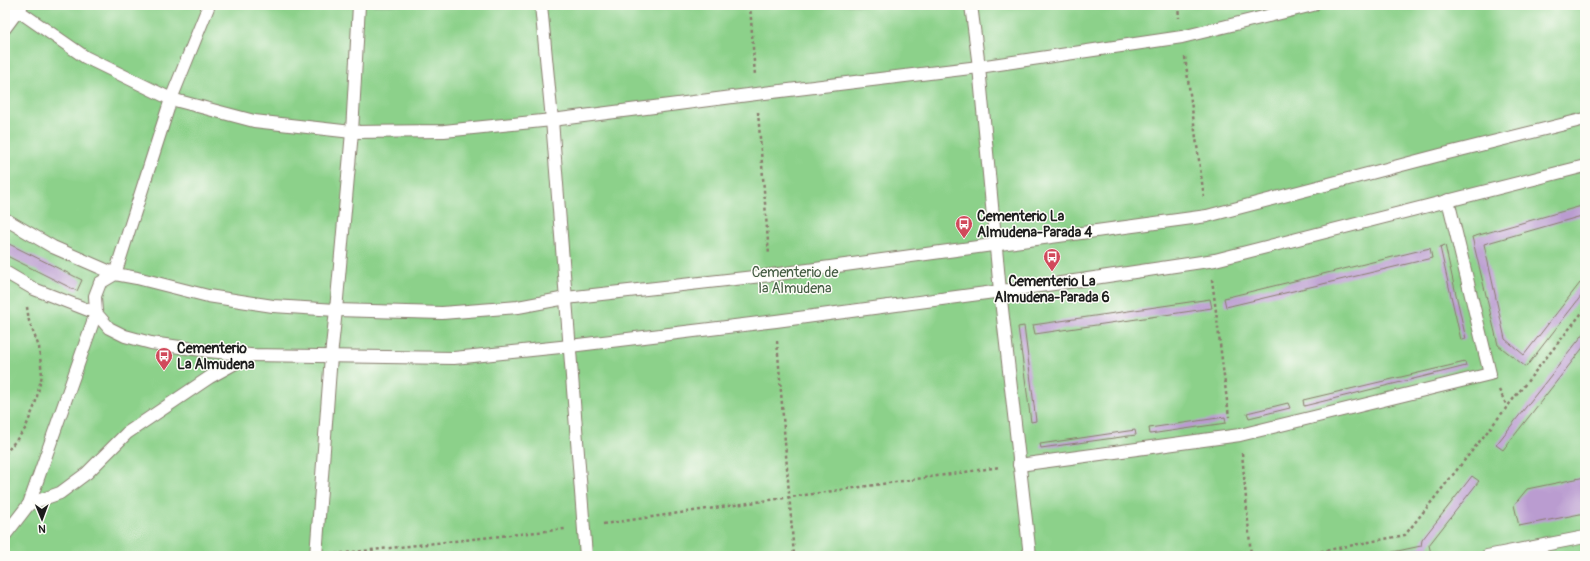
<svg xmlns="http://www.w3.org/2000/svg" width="1590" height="561" font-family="Pangolin,sans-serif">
  <rect width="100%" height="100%" fill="#fdfcf7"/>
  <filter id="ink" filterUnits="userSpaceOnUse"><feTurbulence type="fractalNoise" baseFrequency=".025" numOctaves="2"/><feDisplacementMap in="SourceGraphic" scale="8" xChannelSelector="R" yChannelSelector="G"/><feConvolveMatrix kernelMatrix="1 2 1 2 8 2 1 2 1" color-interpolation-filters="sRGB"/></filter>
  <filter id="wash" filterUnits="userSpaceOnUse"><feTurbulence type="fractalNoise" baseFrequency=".012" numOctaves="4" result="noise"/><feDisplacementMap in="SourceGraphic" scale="16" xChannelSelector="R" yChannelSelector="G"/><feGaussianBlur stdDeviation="0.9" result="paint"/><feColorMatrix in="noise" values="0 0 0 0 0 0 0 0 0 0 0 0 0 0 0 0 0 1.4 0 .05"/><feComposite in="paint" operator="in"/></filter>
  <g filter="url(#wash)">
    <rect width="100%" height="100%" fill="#f4dbbe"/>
    <!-- green -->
    <rect fill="#8cd18a" stroke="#547653" x="5" y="5" width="1580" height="551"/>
    <g id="blocks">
      <!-- building -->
      <g fill="#ba9cd0">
        <polygon points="1585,205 1585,215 1484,244 1505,339 1524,355 1580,283 1585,287 1585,291 1526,367 1498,345 1472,237"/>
        <polygon points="5,242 82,280 77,291 5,255"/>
        <polygon points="1445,245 1466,339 1461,340 1440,247"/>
        <polygon points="1430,248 1432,258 1226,307 1224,298"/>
        <polygon points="1210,299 1212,308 1035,334 1033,325"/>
        <polygon points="1024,326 1036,421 1031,422 1018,327"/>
        <polygon points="1585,332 1585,345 1503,450 1496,445"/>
        <polygon points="1465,362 1466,366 1304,406 1303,400"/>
        <polygon points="1288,403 1290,408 1249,418 1247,413"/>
        <polygon points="1225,417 1226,423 1150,434 1149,428"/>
        <polygon points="1135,430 1136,435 1041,448 1040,444"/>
        <polygon points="1472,476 1479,481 1429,545 1431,554 1420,556 1374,556 1421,546 1422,540"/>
        <polygon points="1585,477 1585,513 1519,526 1514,505 1527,489"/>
      </g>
    </g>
  </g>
  <g filter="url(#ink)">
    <use href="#blocks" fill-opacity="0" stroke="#887c6d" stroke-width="1"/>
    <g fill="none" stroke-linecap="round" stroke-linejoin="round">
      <defs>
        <g id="service">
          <polyline points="10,5 85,57 171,99 254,121 352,132 444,131 552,120 756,94 979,67 1182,37 1313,5"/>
          <polyline points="541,5 552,120 586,556"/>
          <polyline points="971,5 979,67 1000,291 1030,556"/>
          <polyline points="5,28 22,5"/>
          <polyline points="1585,119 1440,155 1207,216 771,275 566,298 518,307 442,313 336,310 273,306 208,296 137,278 115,274 100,283 95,296 96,313 109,328 125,336 151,343 209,351 250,355 454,358 570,346 776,321 1054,284 1215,260 1585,166"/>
          <polyline points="5,219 53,247 115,274 171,99 209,5"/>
          <polyline points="5,272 34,289 96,313 29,504 5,535"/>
          <polyline points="1019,465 1240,435 1490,374 1448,200"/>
          <polyline points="29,504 60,493 87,473 127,433 210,377 250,355"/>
          <polyline points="316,556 331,356 336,310 352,132 359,5"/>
          <polyline points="1487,556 1585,537"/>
        </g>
      </defs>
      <!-- service casing -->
      <use href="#service" stroke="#887c6d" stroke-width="14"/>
      <!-- path -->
      <g stroke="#887c6d" stroke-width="2.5" stroke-dasharray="3 3" stroke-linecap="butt">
        <polyline points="750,5 755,76"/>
        <polyline points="1178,5 1179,18"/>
        <polyline points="1185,57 1204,197"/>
        <polyline points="758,112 769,255"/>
        <polyline points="1212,279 1229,417"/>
        <polyline points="777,341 794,556"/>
        <polyline points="1499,390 1507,406"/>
        <polyline points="1242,453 1251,556"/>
        <polyline points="5,454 25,429 35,405 42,375 39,347 29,321 27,307"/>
        <polyline points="603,524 1000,467"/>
        <polyline points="335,554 565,529"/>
        <polyline points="1297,556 1405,535 1585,309"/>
      </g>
      <!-- service -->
      <use href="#service" stroke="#fff" stroke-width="12"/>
    </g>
  </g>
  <!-- icons -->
  <defs>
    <symbol id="bus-pin" viewBox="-11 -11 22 30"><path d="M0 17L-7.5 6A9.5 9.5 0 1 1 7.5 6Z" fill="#d1495b" stroke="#fdfcf7"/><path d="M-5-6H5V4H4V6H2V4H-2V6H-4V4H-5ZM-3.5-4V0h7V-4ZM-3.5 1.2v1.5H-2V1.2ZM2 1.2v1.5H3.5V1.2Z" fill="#fff"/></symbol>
  </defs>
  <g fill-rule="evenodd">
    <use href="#bus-pin" x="954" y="214" width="20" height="27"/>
    <use href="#bus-pin" x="1042" y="247" width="20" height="27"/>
    <use href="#bus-pin" x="154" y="346" width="20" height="27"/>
  </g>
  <g text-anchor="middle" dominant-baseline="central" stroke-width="3" stroke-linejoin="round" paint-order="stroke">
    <!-- poi labels -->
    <g font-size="14" font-weight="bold" fill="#1c1c1c" stroke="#fdfcf7" text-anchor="start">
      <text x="977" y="216">Cementerio La<tspan x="977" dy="16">Almudena-Parada 4</tspan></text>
      <text x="1052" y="281" text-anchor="middle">Cementerio La<tspan x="1052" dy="16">Almudena-Parada 6</tspan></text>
      <text x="177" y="348">Cementerio<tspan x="177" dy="16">La Almudena</tspan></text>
    </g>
    <!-- park labels -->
    <g font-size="14" fill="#435b42" stroke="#fdfcf7">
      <text x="795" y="272">Cementerio de<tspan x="795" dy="16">la Almudena</tspan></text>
    </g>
  </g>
  <!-- margin -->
  <rect width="1590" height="561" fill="none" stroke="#fdfcf7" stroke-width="20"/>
  <!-- north arrow -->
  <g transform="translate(42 519) rotate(179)" stroke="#fdfcf7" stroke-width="3" paint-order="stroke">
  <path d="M0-3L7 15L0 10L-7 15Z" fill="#1c1c1c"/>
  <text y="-6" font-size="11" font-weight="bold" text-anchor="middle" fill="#1c1c1c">N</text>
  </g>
</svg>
